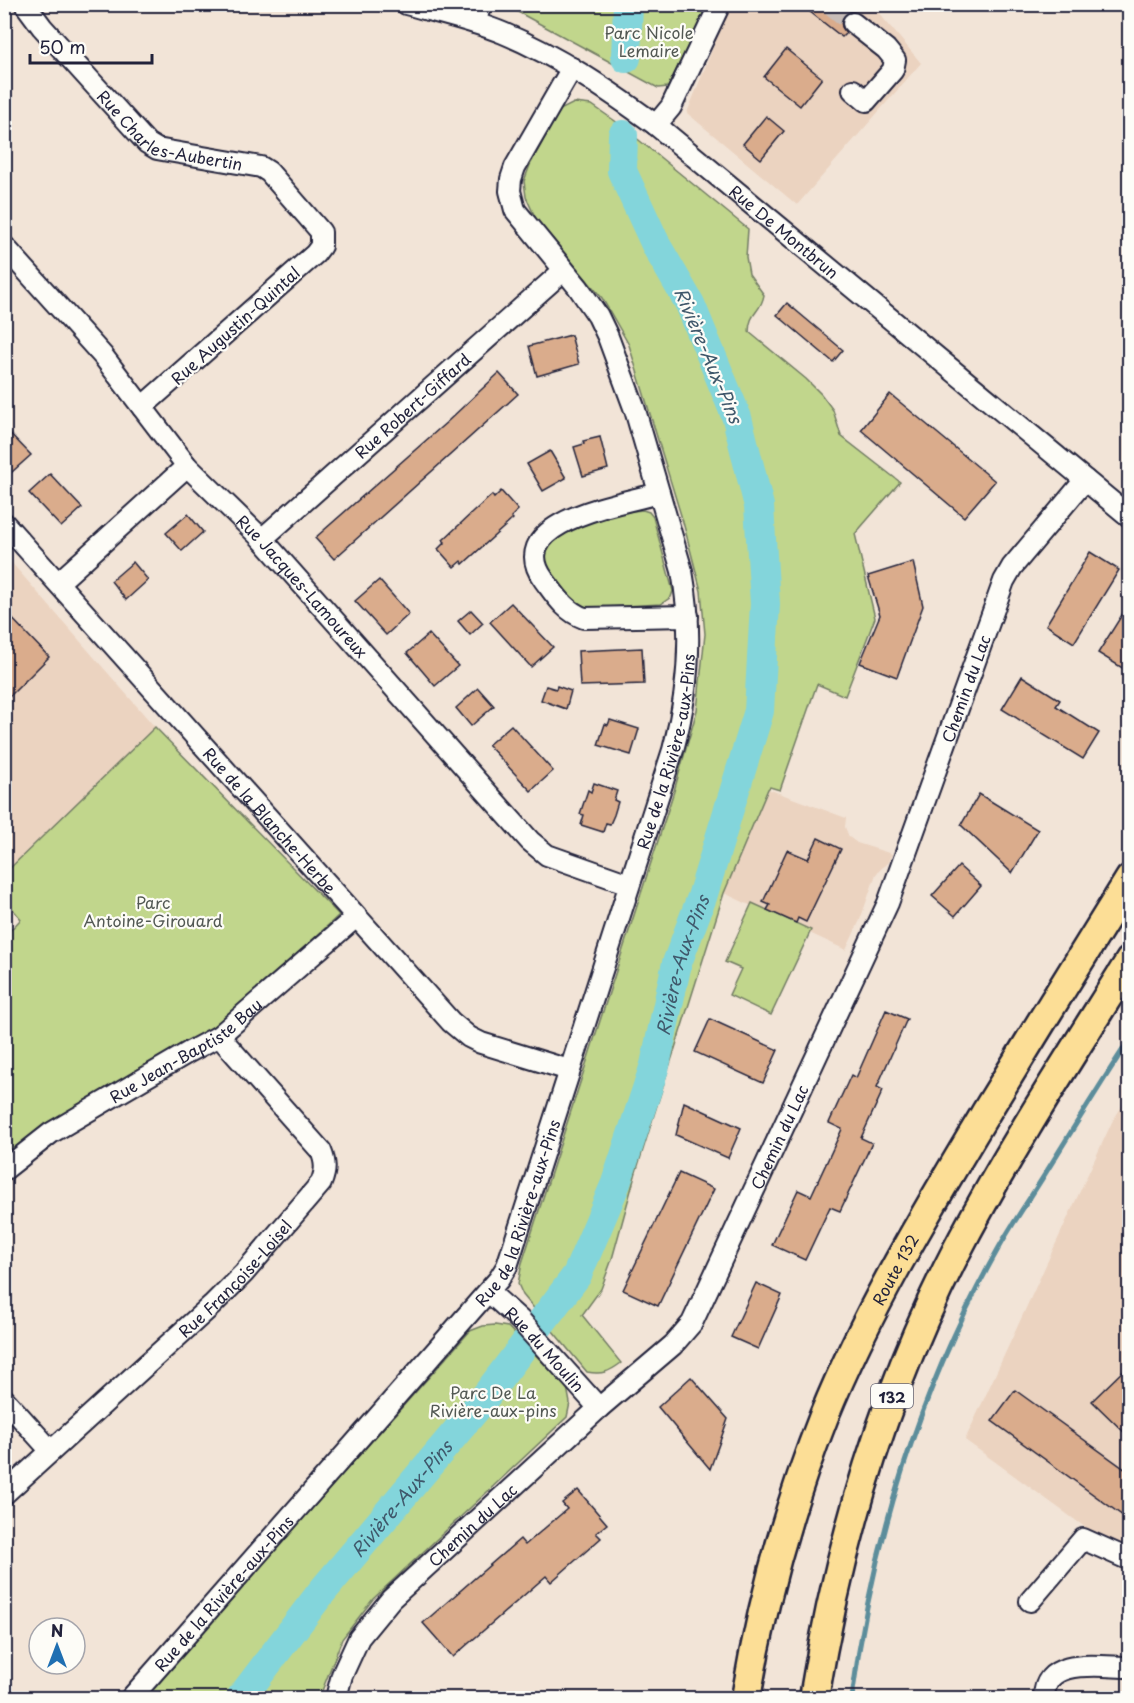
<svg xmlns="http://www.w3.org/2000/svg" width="1134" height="1703" font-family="'Playpen Sans',sans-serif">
  <rect width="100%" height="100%" fill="#f2e4d7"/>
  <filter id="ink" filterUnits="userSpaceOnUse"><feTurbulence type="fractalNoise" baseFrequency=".0167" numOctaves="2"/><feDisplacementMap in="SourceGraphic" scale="12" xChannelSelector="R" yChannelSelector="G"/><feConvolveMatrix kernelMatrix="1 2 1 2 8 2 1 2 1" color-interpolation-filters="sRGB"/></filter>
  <g filter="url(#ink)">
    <!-- built -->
    <g fill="#ebd3c0">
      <polygon points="730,5 872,5 921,63 797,205 687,113"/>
      <polygon points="4,554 155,727 5,873 4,873"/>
      <polygon points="768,789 846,818 845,827 849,837 857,843 892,854 888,862 876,874 860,920 846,950 724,893"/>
      <polygon points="1129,1095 1129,1559 965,1440 1112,1122"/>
    </g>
    <!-- green -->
    <g fill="#c1d68c" stroke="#727c64" stroke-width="1.5">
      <polygon points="505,5 708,5 668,87 658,88"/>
      <path d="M574 103 592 105 618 123 748 229 746 257 749 274 764 295C761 313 749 312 749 332L806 379 821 394 833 410 841 436 900 482 855 534 875 618 845 696 817 684 780 790 770 787 768 789 724 893 636 1172 612 1259 601 1289 582 1315 621 1363C609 1372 602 1375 587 1372L523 1295 518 1284 522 1263 674 791 697 710 705 634 701 591 683 522 629 345 602 298 536 219 526 197 524 181 530 165 560 110Z"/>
      <path d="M643 510 649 512 653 517 673 591 671 597 661 604 587 608C573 603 566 592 558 580 552 573 545 566 546 556 549 528 620 511 643 510Z"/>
      <polygon points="155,727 339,915 228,1019 65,1116 14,1153 4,1141 4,937 21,919 5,900 5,873"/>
      <polygon points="752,903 811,930 771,1015 729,995 741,969 725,962"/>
      <polygon points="495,1325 508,1327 567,1387 570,1403 567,1417 373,1599 342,1639 322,1691 322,1698 143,1698 470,1331 483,1326"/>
    </g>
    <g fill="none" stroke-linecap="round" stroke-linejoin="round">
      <!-- stream -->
      <path stroke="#5c8d9b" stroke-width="5" d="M852 1698C872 1543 920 1388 997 1251 1011 1225 1029 1200 1045 1174 1073 1129 1100 1084 1130 1039"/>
      <!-- river -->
      <g stroke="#83d5db" stroke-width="30">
        <polyline points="626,58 628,4"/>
        <path id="s1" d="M241 1698 320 1594 479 1405 577 1275 616 1183 655 1065 677 963 702 897 759 711 765 604 759 506 737 418 690 304 657 247 622 171 623 135"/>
      </g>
    </g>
    <!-- building -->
    <g fill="#daac8c" stroke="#22223b" stroke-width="1.5">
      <polygon points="800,4 841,4 850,12 844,15 841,21 842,27 846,33 842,37"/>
      <polygon points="786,49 822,78 800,106 764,77"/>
      <polygon points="766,116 784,131 761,159 743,144"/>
      <polygon points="787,303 843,350 833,362 777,315"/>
      <polygon points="571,335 579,364 537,376 529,346"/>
      <polygon points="499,373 518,394 334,559 315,538 448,421"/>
      <polygon points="890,394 995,481 964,517 861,430"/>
      <polygon points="4,427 31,455 4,479"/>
      <polygon points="600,437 608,469 583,476 574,447 584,444 583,441"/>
      <polygon points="550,451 566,478 543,491 527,464"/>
      <polygon points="50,474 82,508 61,527 29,493"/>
      <polygon points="501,491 518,510 511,517 513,519 463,564 461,561 454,567 438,549 445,542 443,540 473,512 492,495 494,498"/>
      <polygon points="188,514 203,532 182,551 166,533"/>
      <polygon points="1090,552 1119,570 1074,643 1046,625"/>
      <polygon points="133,562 148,580 126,600 111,581"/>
      <polygon points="913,562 923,606 897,677 860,663 880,615 868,576"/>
      <polygon points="379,580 409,614 386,635 355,601"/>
      <polygon points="1130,602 1130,660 1124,669 1098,653"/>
      <polygon points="511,603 553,647 531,667 490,622"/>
      <polygon points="4,610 49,657 4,702"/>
      <polygon points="471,610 483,623 470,635 458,621"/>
      <polygon points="429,634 458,666 435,686 407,653"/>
      <polygon points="642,648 644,684 580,686 578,651"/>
      <polygon points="1022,676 1060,700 1056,706 1099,733 1083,759 1002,709"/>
      <polygon points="546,686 556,689 557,686 571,691 566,709 541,700"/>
      <polygon points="478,688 494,706 471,726 456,708"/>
      <polygon points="610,720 639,729 631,755 598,745 605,724 608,725"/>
      <polygon points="511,725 553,771 531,791 488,745"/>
      <polygon points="594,783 617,791 614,800 618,802 614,815 610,824 606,823 603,832 581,825 584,815 580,814 588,790 591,792"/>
      <polygon points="979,794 1038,830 1012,873 961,825"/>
      <polygon points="818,838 841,849 806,922 798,918 796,923 767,910 770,905 763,902 787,850 808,859"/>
      <polygon points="959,866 981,886 955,916 932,896"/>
      <polygon points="886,1010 907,1019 877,1087 883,1090 861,1138 872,1143 840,1211 830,1207 805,1260 772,1245 798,1190 811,1196 842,1129 829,1123 851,1075 856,1078"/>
      <polygon points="710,1019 778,1050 763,1083 695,1052"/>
      <polygon points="684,1102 741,1128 728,1158 676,1135"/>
      <polygon points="679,1173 714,1189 658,1306 623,1290"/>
      <polygon points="756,1283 782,1295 758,1349 731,1337"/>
      <polygon points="1130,1364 1130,1438 1092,1401"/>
      <polygon points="691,1377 728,1419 710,1469 658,1407"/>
      <polygon points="1015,1390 1130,1473 1130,1521 992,1421"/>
      <polygon points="578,1490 607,1524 596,1533 601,1538 551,1582 546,1576 453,1657 423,1623 520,1539 525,1545 567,1509 562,1503"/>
    </g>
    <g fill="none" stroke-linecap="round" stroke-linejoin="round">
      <!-- minor-tunnel -->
      <polyline stroke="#c8bdb8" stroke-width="20" stroke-dasharray="20 10" stroke-linecap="butt" points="830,4 853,23"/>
      <defs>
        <g id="minor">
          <path id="s2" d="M25 4 42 27 147 143 157 149 168 151 261 167 269 172 321 232V246L315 254 142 407"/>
          <path id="s3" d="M406 4C438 13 472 20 503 33 558 56 608 90 656 125L1130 517"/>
          <polyline points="475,23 481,4"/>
          <polyline points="853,90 866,101 893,70 895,60 886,49 853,23"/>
          <polyline points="656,125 671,107 720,4"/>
          <path id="s4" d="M4 246 103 356 187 466 262 539 530 841 547 855 629 884"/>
          <path d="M659 493C625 503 501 521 544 580 556 596 565 611 584 618L688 616"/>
          <path id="s5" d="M4 523 451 1022 469 1037 481 1043 569 1070"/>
          <path id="s6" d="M262 539 563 271"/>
          <polyline points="59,582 187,466"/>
          <path id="s7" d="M4 1170 51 1133 189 1052 219 1036 356 917"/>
          <path id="s8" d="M489 1292 520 1320 599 1408"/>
          <polyline points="4,1399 51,1451"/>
          <path id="s9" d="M4 1494 212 1305 244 1273 321 1183C326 1171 326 1163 321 1151L219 1036"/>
          <polyline points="1030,1601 1083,1539 1130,1560"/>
          <path id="s10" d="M131 1698 499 1279 507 1266 673 750C689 691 693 631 682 571L635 410 608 337 598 316 578 287 515 210 510 191 511 179 515 167 572 68"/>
          <path id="s11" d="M336 1698 342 1675 359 1638 391 1599 599 1408 673 1345 692 1323 888 903 1004 581 1012 567 1085 480"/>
          <path d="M1044 1698C1044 1656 1100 1667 1130 1667"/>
        </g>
        <g id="highway">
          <path id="s12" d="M746 1698C762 1602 788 1507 824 1416 868 1308 928 1209 988 1109 1035 1032 1082 956 1130 879"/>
          <path d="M814 1698C839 1544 883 1394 955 1254 1007 1153 1070 1057 1130 961"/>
        </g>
      </defs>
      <!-- minor casing -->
      <use href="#minor" stroke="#22223b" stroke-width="24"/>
      <!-- highway casing -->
      <use href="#highway" stroke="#22223b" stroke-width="33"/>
      <!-- minor -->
      <use href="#minor" stroke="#fdfcf7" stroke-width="20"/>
      <!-- highway -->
      <use href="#highway" stroke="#fcde96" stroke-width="28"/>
    </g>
  </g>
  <g text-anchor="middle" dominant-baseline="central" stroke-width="4.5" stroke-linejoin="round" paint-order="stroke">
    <!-- shield labels -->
    <rect fill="#fdfcf7" stroke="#646373" stroke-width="1.5" x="871" y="1384" width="42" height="24" rx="4.5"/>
    <g font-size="15" font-weight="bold" fill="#22223b">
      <text x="892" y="1396">132</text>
    </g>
    <!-- park labels -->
    <g font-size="16" fill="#525853" stroke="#fdfcf7">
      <text x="649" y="32">Parc Nicole<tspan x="649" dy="18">Lemaire</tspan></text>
      <text x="153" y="902">Parc<tspan x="153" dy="18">Antoine-Girouard</tspan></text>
      <text x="493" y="1392">Parc De La<tspan x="493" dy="18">Rivière-aux-pins</tspan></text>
    </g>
    <!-- street labels -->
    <g font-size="16" fill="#22223b" stroke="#fdfcf7">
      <text stroke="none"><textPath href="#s2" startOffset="200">Rue Charles-Aubertin</textPath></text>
      <text stroke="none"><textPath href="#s3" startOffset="447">Rue De Montbrun</textPath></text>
      <text transform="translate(235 325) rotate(-42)">Rue Augustin-Quintal</text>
      <text stroke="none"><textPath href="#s6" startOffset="201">Rue Robert-Giffard</textPath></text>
      <text stroke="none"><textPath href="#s4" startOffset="453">Rue Jacques-Lamoureux</textPath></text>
      <text stroke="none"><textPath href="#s11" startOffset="1215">Chemin du Lac</textPath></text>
      <text stroke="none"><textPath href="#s10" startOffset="1112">Rue de la Rivière-aux-Pins</textPath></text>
      <text stroke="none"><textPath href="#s5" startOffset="399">Rue de la Blanche-Herbe</textPath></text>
      <text stroke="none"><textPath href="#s7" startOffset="218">Rue Jean-Baptiste Bau</textPath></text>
      <text stroke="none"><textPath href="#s11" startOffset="729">Chemin du Lac</textPath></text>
      <text stroke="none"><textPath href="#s10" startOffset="626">Rue de la Rivière-aux-Pins</textPath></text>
      <text stroke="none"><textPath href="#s12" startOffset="456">Route 132</textPath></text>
      <text stroke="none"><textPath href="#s9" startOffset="316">Rue Françoise-Loisel</textPath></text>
      <text stroke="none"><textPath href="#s8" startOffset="80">Rue du Moulin</textPath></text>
      <text stroke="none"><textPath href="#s11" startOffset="225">Chemin du Lac</textPath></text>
      <text stroke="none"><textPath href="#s10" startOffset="140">Rue de la Rivière-aux-Pins</textPath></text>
    </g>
    <!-- water labels -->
    <g font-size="18" font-style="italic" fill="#3f586b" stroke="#fdfcf7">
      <text transform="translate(709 355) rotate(67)">Rivière-Aux-Pins</text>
      <text stroke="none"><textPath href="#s1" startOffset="868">Rivière-Aux-Pins</textPath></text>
      <text stroke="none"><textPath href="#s1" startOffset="256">Rivière-Aux-Pins</textPath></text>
    </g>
  </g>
  <!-- margin -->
  <rect width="1134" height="1703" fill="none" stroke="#fdfcf7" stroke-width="24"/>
  <rect x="12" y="12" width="1110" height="1679" fill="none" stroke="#22223b" stroke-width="2" filter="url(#ink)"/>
  <!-- north arrow -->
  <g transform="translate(57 1646)"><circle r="28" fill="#fdfcf7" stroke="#a5a5ac" stroke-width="1.5"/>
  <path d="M0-4.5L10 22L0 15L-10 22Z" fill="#1f6fb2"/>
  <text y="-9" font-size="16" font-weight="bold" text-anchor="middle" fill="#22223b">N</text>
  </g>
  <!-- scale -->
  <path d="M30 54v9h122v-9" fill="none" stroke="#22223b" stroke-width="3"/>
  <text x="39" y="54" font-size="18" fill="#22223b" stroke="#fdfcf7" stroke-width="4.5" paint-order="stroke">50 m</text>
</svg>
